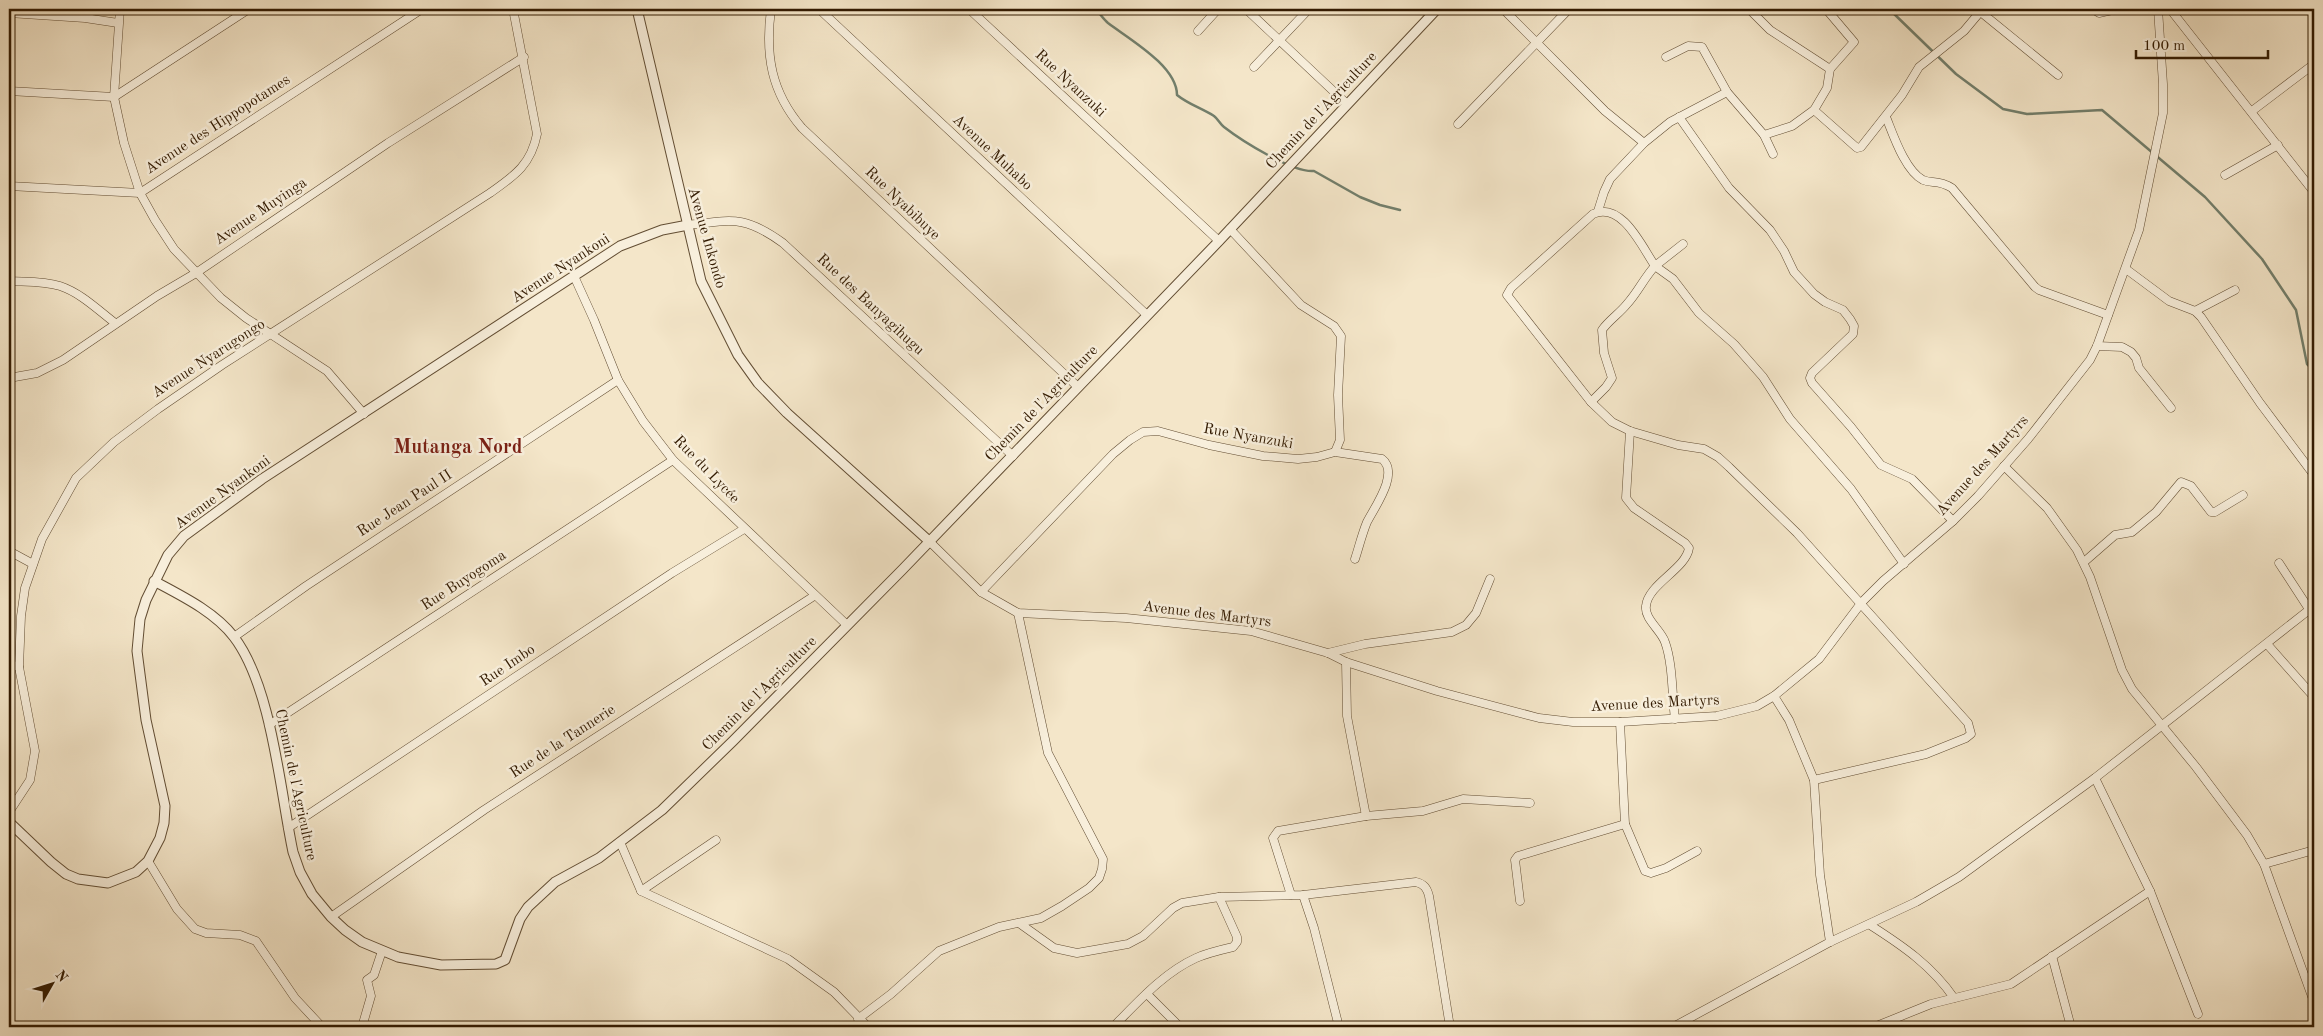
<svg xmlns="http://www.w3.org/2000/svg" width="2323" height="1036" font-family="'Old Standard TT',serif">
  <rect width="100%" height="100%" fill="#f4e6c9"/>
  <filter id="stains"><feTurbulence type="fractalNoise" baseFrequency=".004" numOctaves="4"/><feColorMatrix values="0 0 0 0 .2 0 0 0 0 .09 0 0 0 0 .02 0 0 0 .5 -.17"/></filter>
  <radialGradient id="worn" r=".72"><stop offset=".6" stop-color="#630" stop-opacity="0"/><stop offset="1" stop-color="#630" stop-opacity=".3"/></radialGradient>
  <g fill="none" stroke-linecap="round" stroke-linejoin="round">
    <!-- stream -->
    <g stroke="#727e6b" stroke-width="2.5">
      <path d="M1095 9C1100 13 1103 19 1108 23 1129 39 1177 66 1177 95 1188 104 1201 108 1214 116 1218 119 1220 124 1224 127 1242 141 1293 173 1314 171L1360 197 1380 205 1400 210"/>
      <polyline points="1889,9 1956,74 2003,109 2027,114 2102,110 2205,197 2262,259 2296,310 2307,364 2314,371"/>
    </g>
    <defs>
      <g id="minor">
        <polyline points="120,9 114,97 124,143 140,193 155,220 174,249 221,298 246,318 327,371 364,414"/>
        <path d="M771 9C765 55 771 92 802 128L1078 387"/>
        <polyline points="819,9 1147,315"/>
        <polyline points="969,9 1219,241"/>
        <polyline points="1246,9 1346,103"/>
        <polyline points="1503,9 1605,111 1644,143"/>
        <polyline points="1749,9 1770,30 1830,69"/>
        <polyline points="1977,9 2058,75"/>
        <polyline points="2093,9 2099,13 2117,9"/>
        <polyline points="2170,9 2314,192"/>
        <polyline points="9,13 85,18 118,23"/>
        <polyline points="1198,31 1218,9"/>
        <polyline points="1666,57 1688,46 1702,47 1727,92 1764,135"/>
        <polyline points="1254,67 1309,9"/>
        <polyline points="9,91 114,97 249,9"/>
        <polyline points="1814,110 1857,148 1861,147 1902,95 1919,67 1964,31 1980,12"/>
        <polyline points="2252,111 2314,64"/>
        <polyline points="1679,117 1729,188 1770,230 1784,251 1794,272 1814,294 1825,302 1843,310 1850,319 1854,326 1853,334 1812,373 1810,378 1812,383 1851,427 1881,465 1912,479 1953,521"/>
        <path d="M1886 117C1893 134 1905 171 1923 180 1932 184 1938 179 1952 188L2035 287 2039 290 2108 315"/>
        <polyline points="1458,124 1569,9"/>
        <polyline points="1773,154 1764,135 1792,126 1814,110 1827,88 1830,69 1854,42 1826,9"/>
        <polyline points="2225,175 2278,145"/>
        <polyline points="9,186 140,193 422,9"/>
        <polyline points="1598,211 1604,192 1610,179 1644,143 1670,122 1727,92"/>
        <path d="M688 225C733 220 744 215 783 243L1013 456"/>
        <polyline points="1230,229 1301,305 1334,326 1341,336 1338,395 1340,440 1335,452"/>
        <path d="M1683 244 1655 266C1642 247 1622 201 1593 214L1511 288 1507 295 1591 402 1612 422 1630 431 1678 445 1704 449 1718 457 1729 467 1797 533 1968 723 1971 734 1966 738 1926 754 1814 780"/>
        <polyline points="2126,269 2169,301 2195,311 2201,317 2260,403 2314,475"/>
        <polyline points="574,276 594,320 618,380 643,421 673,460 847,625"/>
        <path d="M9 281C26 282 44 281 60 286 81 293 98 310 115 323"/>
        <polyline points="2195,311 2235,290"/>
        <polyline points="2097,346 2122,347 2131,352 2136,358 2139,368 2171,408"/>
        <polyline points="9,378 37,373 63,360 157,296 196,273 388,143 524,57"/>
        <path d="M1591 402 1606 387 1612 378 1604 353 1602 330C1609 320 1619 314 1627 304 1638 292 1644 278 1655 266L1673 279 1699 313 1734 344 1763 377 1790 419 1851 489 1904 564"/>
        <path d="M1630 431 1626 498 1634 508 1685 543 1689 548C1686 569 1648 584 1646 606 1644 619 1661 630 1665 642 1673 664 1672 696 1675 719"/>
        <polyline points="2004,466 2047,508 2077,550 2090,577 2122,670 2132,689 2196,767 2247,835 2264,864 2314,1002"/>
        <polyline points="929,541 981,592 1018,613 1126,618 1251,631 1328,653 1346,662 1437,691 1539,718 1573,722 1620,722 1717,716 1757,706 1774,696 1819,659 1862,602 1883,581 1953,521 1978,496 2028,439 2090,360 2097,346 2139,230 2163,113 2163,84 2158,9"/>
        <polyline points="9,551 33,564"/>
        <polyline points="2084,562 2115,535 2132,532 2156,512 2181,482 2191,486 2211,512 2215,512 2243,495"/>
        <polyline points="2279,563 2309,609"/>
        <path d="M981 592 1113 454 1130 440 1143 432 1158 431 1209 445 1263 456 1298 459 1317 457 1335 452 1382 459C1400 473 1374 508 1367 522 1362 534 1359 547 1355 559"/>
        <polyline points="234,637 306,586 618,380"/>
        <polyline points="2267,644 2314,697"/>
        <polyline points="1328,653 1365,644 1452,632 1466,625 1476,613 1490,579"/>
        <polyline points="1346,662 1347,716 1366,816"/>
        <polyline points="9,664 19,667"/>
        <polyline points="1774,696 1789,720 1814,780 1820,875 1830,942"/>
        <polyline points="1620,722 1625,824 1645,871 1651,873 1666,868 1697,851"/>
        <polyline points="269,725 673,460"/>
        <polyline points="2095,778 2150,891 2198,1014"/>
        <path d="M9 812 30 780 35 751 19 667 21 616 25 588 42 539 76 478 114 442 158 409 222 365 490 193C514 176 531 165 537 134L513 9"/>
        <polyline points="288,828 672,573 744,529"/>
        <polyline points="620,842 641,891 788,959 834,992 868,1027"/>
        <polyline points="148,861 177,909 195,929 206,933 240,935 256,941 295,998 322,1027"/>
        <polyline points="2264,864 2314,850"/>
        <polyline points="641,891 716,840"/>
        <polyline points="1291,895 1273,838 1278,831 1366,816 1423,811 1463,799 1530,803"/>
        <polyline points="1303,895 1314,928 1339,1027"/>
        <polyline points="1520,901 1515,860 1518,856 1625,824"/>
        <polyline points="331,917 484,810 814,596"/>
        <path d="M1019 923 1054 948 1077 953 1128 944 1143 936 1173 908 1182 903 1219 897 1303 895 1416 882C1424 884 1427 888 1429 896L1450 1027"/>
        <path d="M1870 925C1903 946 1932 966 1954 998"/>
        <polyline points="2052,956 2071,1027"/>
        <polyline points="1147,994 1180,1027"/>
        <polyline points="858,1019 891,994 939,951 999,927 1041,918 1062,906 1089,888 1099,878 1102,869 1103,859 1048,753 1018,613"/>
        <polyline points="362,1027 371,996 367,980 374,975 382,951"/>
        <path d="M1113 1027C1137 1003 1163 973 1196 958 1207 953 1220 950 1233 947L1237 942V937L1219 897"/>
        <polyline points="1673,1027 1830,942 1916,902 1959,877 2095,778 2314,606"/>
        <polyline points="1874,1027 1931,1004 2011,984 2150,891"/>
      </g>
      <g id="tertiary">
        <polyline points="637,9 701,281 738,355 758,383 787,413 929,541"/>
        <path d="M154 581C182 596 215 612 234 637 272 687 280 791 293 852L300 872 312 894 331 917 345 930 362 942 398 957 441 965 496 964 505 960 520 919 528 907 555 882 599 858 662 810 733 741 902 570 1219 241 1437 9"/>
        <polyline points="9,822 51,862 66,874 78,879 108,883 136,872 148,861 160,838 164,823 165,806 146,720 137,651 140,619 146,600 168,555 184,536 262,479 620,246 662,230 688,225"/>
      </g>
    </defs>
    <!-- minor casing -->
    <use href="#minor" stroke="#624d33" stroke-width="9"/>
    <!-- tertiary casing -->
    <use href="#tertiary" stroke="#624d33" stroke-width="11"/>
    <!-- minor -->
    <use href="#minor" stroke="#f8efdc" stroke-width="8"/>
    <!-- tertiary -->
    <use href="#tertiary" stroke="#f8efdc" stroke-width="9"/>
  </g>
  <g text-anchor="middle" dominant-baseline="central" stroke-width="5" stroke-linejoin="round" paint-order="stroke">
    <!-- street labels -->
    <g font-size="15" fill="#321a01" stroke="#f8efdc">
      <text transform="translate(1070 84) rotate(43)">Rue Nyanzuki</text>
      <text transform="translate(1322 111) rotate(-47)">Chemin de l'Agriculture</text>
      <text transform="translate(218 125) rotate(-33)">Avenue des Hippopotames</text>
      <text transform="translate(992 153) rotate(43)">Avenue Muhabo</text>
      <text transform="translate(902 204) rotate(44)">Rue Nyabibuye</text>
      <text transform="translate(261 212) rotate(-34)">Avenue Muyinga</text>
      <text transform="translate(706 238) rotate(74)">Avenue Inkondo</text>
      <text transform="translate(561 269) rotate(-33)">Avenue Nyankoni</text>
      <text transform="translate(870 305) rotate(43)">Rue des Banyagihugu</text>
      <text transform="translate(209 359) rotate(-33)">Avenue Nyarugongo</text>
      <text transform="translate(1042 404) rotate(-46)">Chemin de l'Agriculture</text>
      <text transform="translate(1248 437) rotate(10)">Rue Nyanzuki</text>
      <text transform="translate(1983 466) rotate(-48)">Avenue des Martyrs</text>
      <text transform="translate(706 470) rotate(46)">Rue du Lycée</text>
      <text transform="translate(223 493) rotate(-36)">Avenue Nyankoni</text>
      <text transform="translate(405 504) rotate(-33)">Rue Jean Paul II</text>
      <text transform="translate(464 581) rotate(-33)">Rue Buyogoma</text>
      <text transform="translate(1207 615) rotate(7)">Avenue des Martyrs</text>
      <text transform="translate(508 666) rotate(-34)">Rue Imbo</text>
      <text transform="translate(760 694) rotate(-45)">Chemin de l'Agriculture</text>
      <text transform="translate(1655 704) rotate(-3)">Avenue des Martyrs</text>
      <text transform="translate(563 742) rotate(-33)">Rue de la Tannerie</text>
      <text transform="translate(295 785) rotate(78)">Chemin de l'Agriculture</text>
    </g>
    <!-- district labels -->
    <g font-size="20" font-weight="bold" fill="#7a1f14" stroke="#f8efdc">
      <text x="458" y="448">Mutanga Nord</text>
    </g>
  </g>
  <!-- margin -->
  <rect width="2323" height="1036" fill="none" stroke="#f4e6c9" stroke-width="30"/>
  <rect x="10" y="10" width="2303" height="1016" fill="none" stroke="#321a01" stroke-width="2.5"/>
  <rect x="15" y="15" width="2293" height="1006" fill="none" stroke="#321a01"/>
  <!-- north arrow -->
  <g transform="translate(52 984) rotate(51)" stroke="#f8efdc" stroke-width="4" paint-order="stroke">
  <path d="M0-4L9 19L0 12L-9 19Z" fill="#321a01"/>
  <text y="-8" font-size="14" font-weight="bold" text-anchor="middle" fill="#321a01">N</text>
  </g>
  <!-- scale -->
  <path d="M2136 50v8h132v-8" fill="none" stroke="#321a01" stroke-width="2.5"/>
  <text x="2143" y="50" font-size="15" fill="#321a01" stroke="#f8efdc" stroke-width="4" paint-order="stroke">100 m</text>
  <rect width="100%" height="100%" filter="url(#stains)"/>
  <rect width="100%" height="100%" fill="url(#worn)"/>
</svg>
